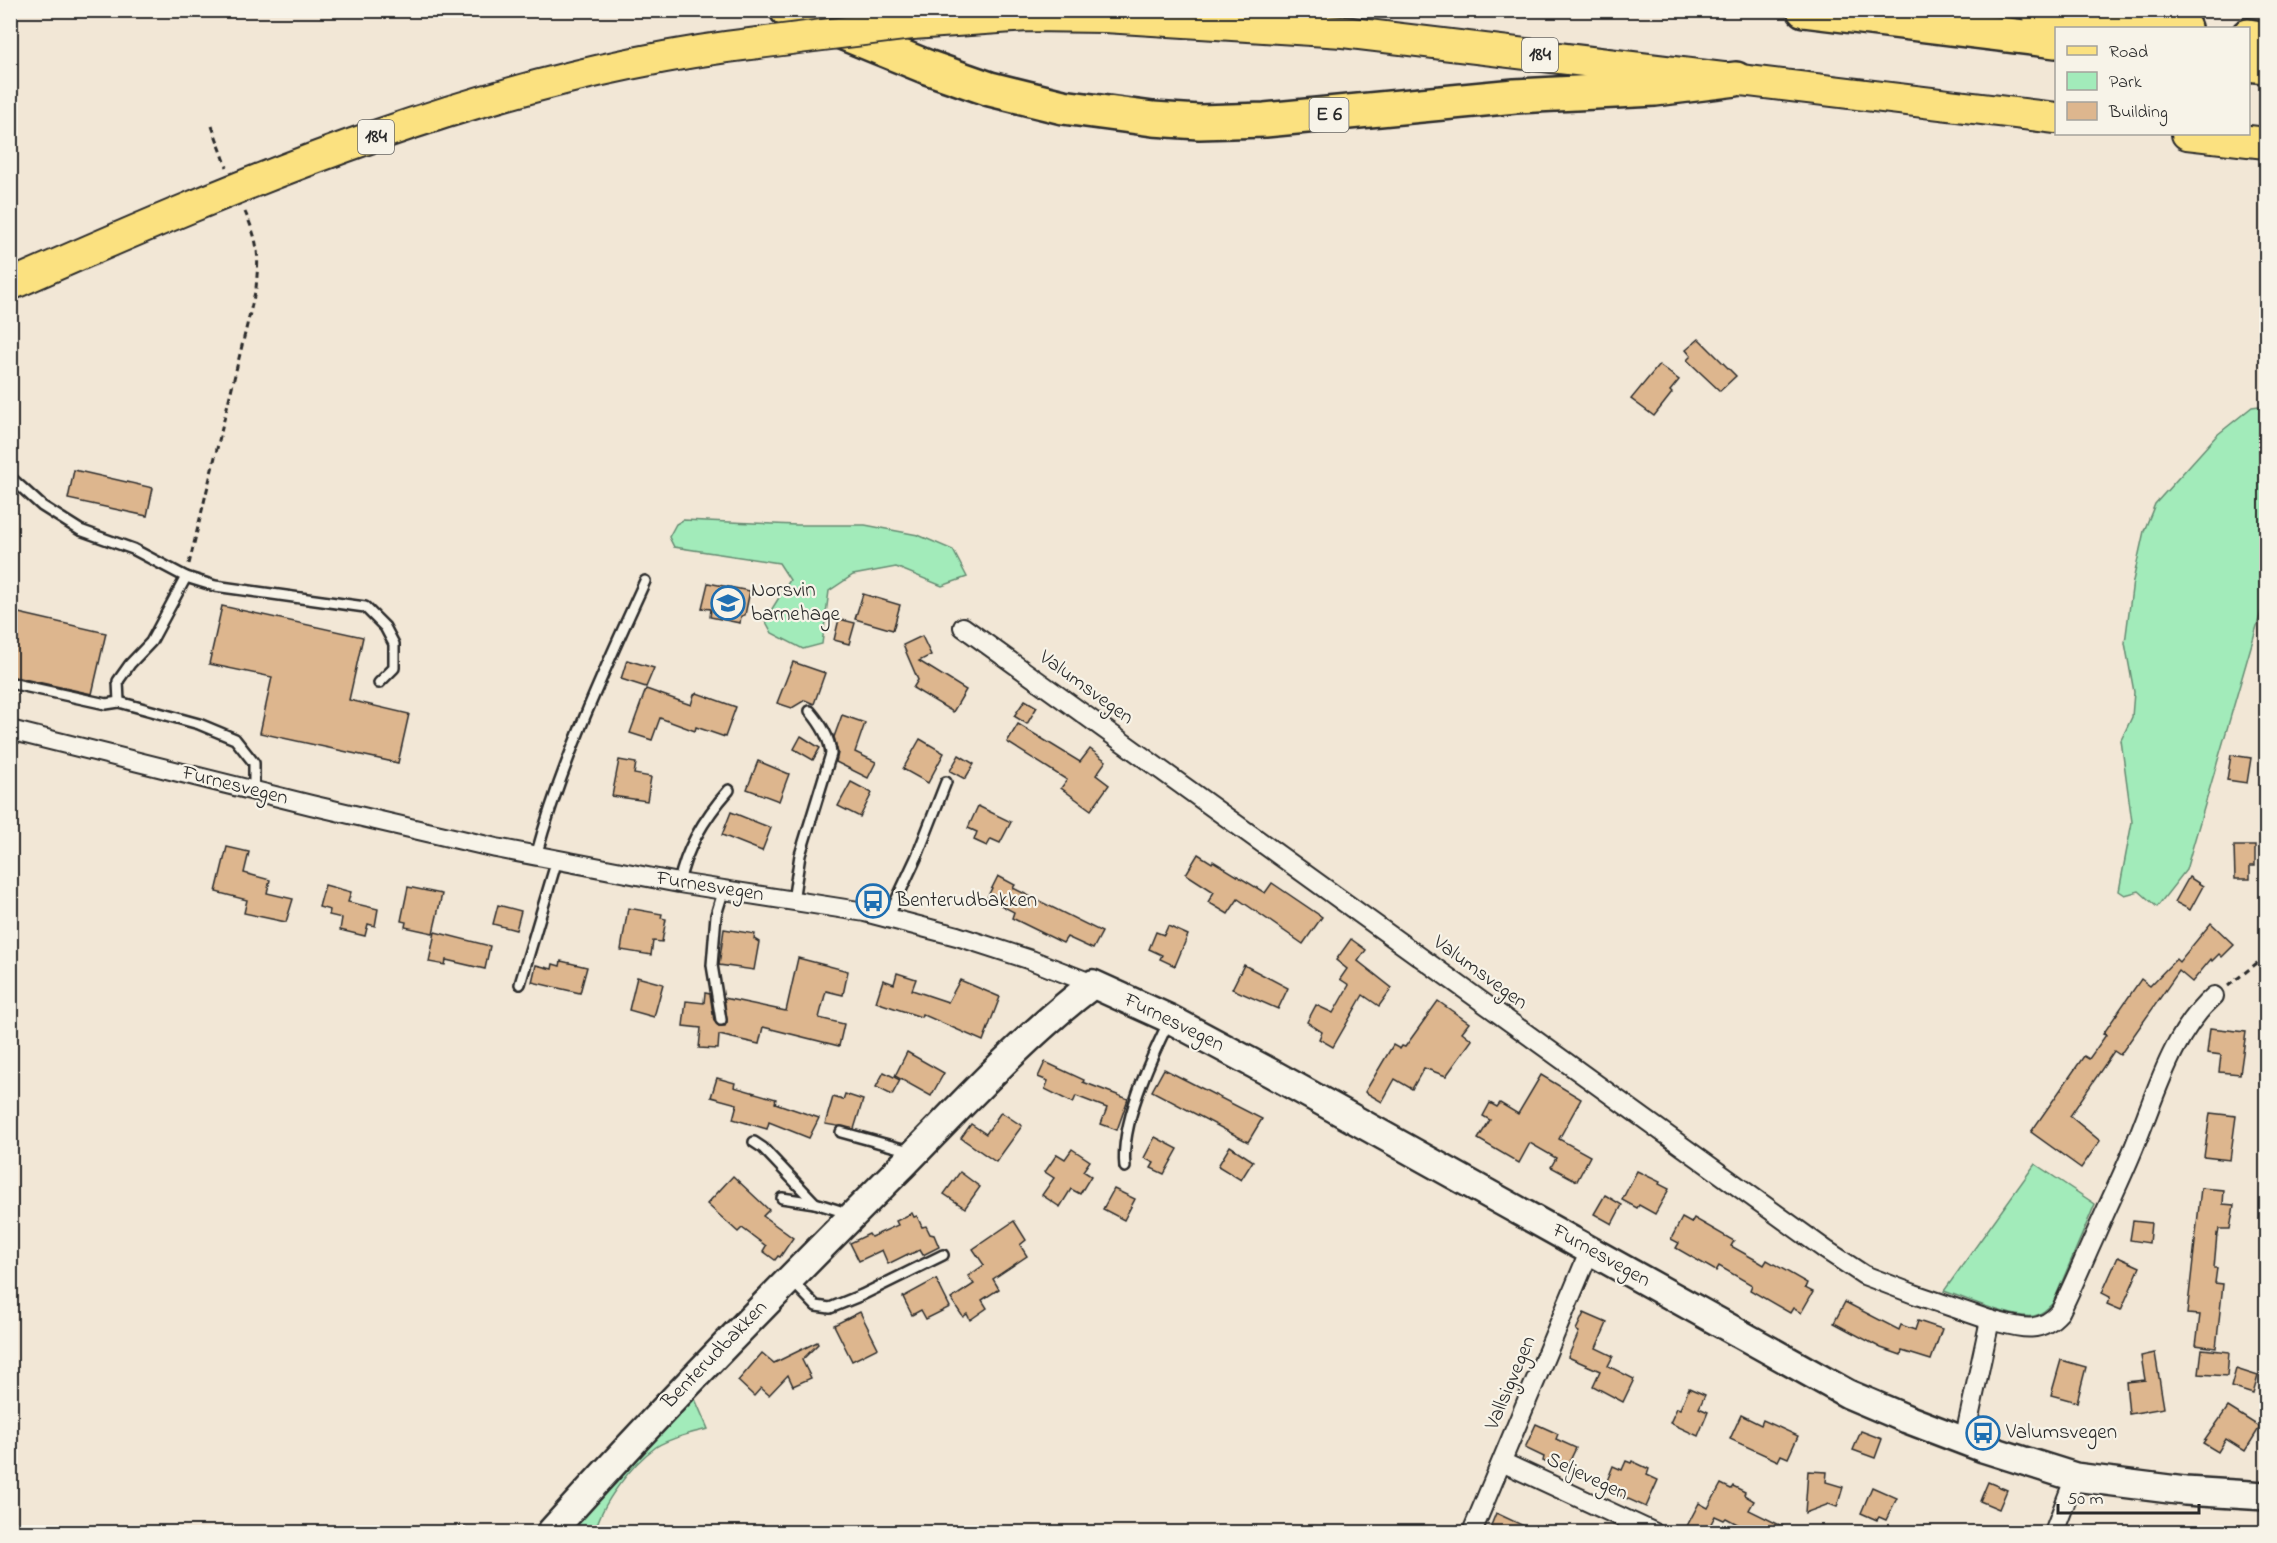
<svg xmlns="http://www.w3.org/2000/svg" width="2277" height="1543" font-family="'Indie Flower',sans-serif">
  <rect width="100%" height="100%" fill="#f2e7d6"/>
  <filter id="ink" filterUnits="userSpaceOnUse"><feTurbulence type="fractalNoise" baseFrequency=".0167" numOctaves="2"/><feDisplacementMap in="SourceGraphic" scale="12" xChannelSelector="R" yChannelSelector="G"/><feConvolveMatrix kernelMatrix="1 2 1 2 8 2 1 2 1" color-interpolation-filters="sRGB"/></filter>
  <g filter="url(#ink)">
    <!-- green -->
    <g fill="#a2ebba" stroke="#668b72" stroke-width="1.5">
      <polygon points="2266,405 2266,595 2186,870 2157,907 2139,891 2125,895 2119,891 2132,822 2121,740 2132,717 2134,692 2125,643 2133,581 2144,531 2155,504 2217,435 2252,407"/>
      <polygon points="683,520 797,525 865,525 918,535 953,550 967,577 942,586 896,567 853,575 829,591 822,644 803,649 772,633 765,620 790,580 779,563 674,547 669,537 676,524"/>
      <path d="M2035 1164 2095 1204 2053 1303C2047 1309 2042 1314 2034 1316 2015 1320 1965 1298 1944 1291Z"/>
      <path d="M692 1392 708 1429C694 1432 668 1439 656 1447 632 1464 601 1504 595 1532H561Z"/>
    </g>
    <!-- building -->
    <g fill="#ddb68e" stroke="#2b2b2b" stroke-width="1.5">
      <polygon points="1699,339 1736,376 1720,391 1687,360 1691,356 1686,350"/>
      <polygon points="1659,365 1679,380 1670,391 1672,393 1654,416 1631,399"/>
      <polygon points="74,470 153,488 147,516 68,499"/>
      <polygon points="708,583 750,591 745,615 741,616 740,623 710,617 711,609 702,608"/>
      <polygon points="863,594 900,605 893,630 855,619"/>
      <polygon points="222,606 363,637 349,700 409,714 398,763 260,733 272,677 209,664"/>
      <polygon points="10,611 106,633 92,694 10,676"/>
      <polygon points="839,619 855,623 849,644 834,640"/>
      <polygon points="922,636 931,655 919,661 966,690 953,712 913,688 918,680 903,645"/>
      <polygon points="627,660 654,668 646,687 621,679"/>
      <polygon points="793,662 825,673 814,704 805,700 792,708 777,703"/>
      <polygon points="646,689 691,705 694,695 697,693 736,707 725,737 696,727 695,731 660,718 652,740 630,733"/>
      <polygon points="1025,700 1037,707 1027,724 1014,716"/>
      <polygon points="842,715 865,723 855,752 876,762 868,778 836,762 838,753 834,737"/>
      <polygon points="1018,724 1080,762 1090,749 1106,761 1096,775 1109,785 1091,810 1061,788 1067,780 1007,742"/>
      <polygon points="801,736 820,748 813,760 794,749"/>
      <polygon points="920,739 944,753 928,783 903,769"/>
      <polygon points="959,755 974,764 965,779 950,771"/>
      <polygon points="2231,755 2251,758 2247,783 2227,780"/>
      <polygon points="619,760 636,763 634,774 651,777 647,801 612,796"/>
      <polygon points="758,761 789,774 779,801 747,789"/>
      <polygon points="851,782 872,793 860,817 838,806"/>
      <polygon points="978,806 1011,822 1000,843 991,839 987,846 974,840 977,832 968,828"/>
      <polygon points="731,812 771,828 762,851 722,835"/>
      <polygon points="2234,846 2255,846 2255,866 2250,866 2250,879 2235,879"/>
      <polygon points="227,847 249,852 244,873 270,880 267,893 293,899 286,922 244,913 247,900 216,892"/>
      <polygon points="1198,854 1212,863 1213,861 1265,893 1272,883 1322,917 1303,944 1238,899 1228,914 1208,902 1214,892 1186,874"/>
      <polygon points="998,876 1015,885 1013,888 1102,932 1093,949 1067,937 1063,943 1012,918 1014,912 987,898"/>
      <polygon points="2189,877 2203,886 2190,910 2175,902"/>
      <polygon points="325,885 351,892 348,902 378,909 375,926 368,924 365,936 340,930 342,918 329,915 330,910 319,907"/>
      <polygon points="408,887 442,894 433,933 405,927 406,922 401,921"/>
      <polygon points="498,905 521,911 516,930 493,924"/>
      <polygon points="628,908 662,914 661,918 666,919 662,942 653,941 651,955 621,950"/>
      <polygon points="2211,923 2234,945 2222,957 2219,954 2212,961 2211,959 2192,982 2179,971 2120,1055 2114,1051 2070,1116 2100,1141 2081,1168 2031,1132 2084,1056 2089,1059 2106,1035 2103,1034 2141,979 2150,986 2176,959 2179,962"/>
      <polygon points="1168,926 1188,935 1175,966 1160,959 1162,955 1149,949 1156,932 1164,935"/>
      <polygon points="724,929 755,934 754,939 759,942 754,970 719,965"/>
      <polygon points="435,932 490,946 485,969 446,960 445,965 429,962"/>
      <polygon points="1351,939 1366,950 1358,961 1392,988 1379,1006 1363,995 1333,1047 1319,1039 1322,1032 1307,1022 1316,1005 1333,1013 1349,985 1340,979 1347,969 1336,960"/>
      <polygon points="798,958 848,971 843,995 826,991 819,1018 844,1024 839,1046 763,1027 759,1044 719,1035 718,1049 699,1048 701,1028 683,1026 686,1001 704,1003 705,993 710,994 714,1021 719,1026 725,1026 727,1022 724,998 786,1011"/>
      <polygon points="561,961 587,967 580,993 532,982 536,965 552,969 553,964 560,966"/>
      <polygon points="1244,965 1288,988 1278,1009 1232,989"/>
      <polygon points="897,973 916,979 912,990 948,1002 960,980 1000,997 983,1041 922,1014 921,1017 876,1002 883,980 894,984"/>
      <polygon points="637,977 663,984 654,1017 629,1010"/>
      <polygon points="1438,1001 1469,1023 1462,1032 1472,1040 1446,1076 1424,1068 1412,1089 1395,1079 1382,1102 1365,1092 1393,1045 1400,1049 1402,1046 1405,1047"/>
      <polygon points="2210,1028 2246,1032 2240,1074 2219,1072 2221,1055 2207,1053"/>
      <polygon points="907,1052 944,1073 931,1096 895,1076"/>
      <polygon points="1045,1062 1084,1080 1083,1082 1128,1099 1117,1130 1101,1124 1107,1108 1076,1096 1073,1103 1045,1089 1048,1081 1038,1077"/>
      <polygon points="1164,1069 1262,1119 1248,1142 1152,1091"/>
      <polygon points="884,1072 900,1080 892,1095 876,1087"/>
      <polygon points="1541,1075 1581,1099 1559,1139 1590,1156 1577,1181 1551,1167 1556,1158 1530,1143 1519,1163 1478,1139 1490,1120 1483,1116 1490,1103 1497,1107 1500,1103 1518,1114"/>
      <polygon points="717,1078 735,1083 734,1087 776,1099 775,1103 819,1118 809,1138 769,1122 767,1129 733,1119 737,1104 711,1097"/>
      <polygon points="845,1094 863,1100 854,1129 825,1124 833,1097 843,1100"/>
      <polygon points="1001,1112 1022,1126 996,1162 961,1138 971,1124 986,1134"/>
      <polygon points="2210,1113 2236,1116 2230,1160 2204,1157"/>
      <polygon points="1155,1137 1178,1149 1164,1174 1151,1168 1154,1163 1144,1158"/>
      <polygon points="1230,1146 1253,1161 1241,1180 1218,1166"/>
      <polygon points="1072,1149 1090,1161 1083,1171 1091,1176 1080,1194 1071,1189 1060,1207 1042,1195 1054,1178 1045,1172 1057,1154 1065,1159"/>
      <polygon points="1637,1171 1660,1182 1659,1184 1669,1189 1655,1214 1639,1205 1637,1208 1622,1200"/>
      <polygon points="960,1172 980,1187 965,1208 944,1194"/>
      <polygon points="733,1176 769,1210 763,1216 793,1238 780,1257 778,1256 775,1260 763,1251 766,1246 742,1228 738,1232 707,1204"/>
      <polygon points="2201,1188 2224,1190 2223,1204 2234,1205 2230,1229 2219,1229 2218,1235 2217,1234 2214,1268 2217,1268 2215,1283 2223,1284 2216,1348 2196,1345 2200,1315 2187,1314"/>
      <polygon points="1114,1189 1135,1199 1124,1220 1103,1209"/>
      <polygon points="1605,1195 1622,1205 1612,1224 1594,1214"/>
      <polygon points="912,1213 914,1217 917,1216 922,1227 926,1226 930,1234 934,1235 939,1247 923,1255 920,1250 908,1255 908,1254 888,1264 882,1250 859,1261 850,1243 869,1234 871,1237 898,1225 896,1221"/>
      <polygon points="1682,1218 1691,1223 1694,1218 1734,1241 1731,1246 1756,1260 1764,1265 1767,1260 1807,1283 1805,1288 1813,1292 1801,1313 1793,1308 1790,1313 1750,1290 1752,1285 1719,1266 1716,1271 1676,1248 1679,1243 1671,1239"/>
      <polygon points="1014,1221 1026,1240 1020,1245 1027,1256 993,1279 999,1289 982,1300 987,1308 970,1320 967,1314 963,1317 951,1299 974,1284 968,1276 984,1265 973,1249"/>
      <polygon points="2133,1221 2151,1223 2149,1243 2130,1240"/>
      <polygon points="2118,1257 2140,1267 2121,1310 2107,1304 2110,1297 2102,1293"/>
      <polygon points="936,1279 950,1307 926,1319 921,1310 912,1315 903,1297"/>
      <polygon points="1845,1302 1899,1330 1901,1325 1915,1330 1918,1321 1942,1329 1931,1360 1902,1351 1901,1355 1881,1348 1834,1323"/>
      <polygon points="860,1312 878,1348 852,1361 834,1325"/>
      <polygon points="1584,1313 1607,1323 1596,1348 1613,1356 1608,1366 1634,1379 1623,1402 1593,1386 1600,1371 1568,1357 1579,1332 1576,1330"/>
      <polygon points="817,1342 818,1344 802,1360 811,1378 793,1386 788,1375 769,1395 761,1388 754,1396 738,1381 762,1353 774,1363"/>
      <polygon points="2202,1349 2229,1352 2227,1376 2199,1374"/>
      <polygon points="2155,1353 2164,1408 2129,1414 2126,1382 2145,1380 2141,1356"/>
      <polygon points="2061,1360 2086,1367 2077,1402 2051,1395"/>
      <polygon points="2236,1369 2258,1376 2253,1394 2231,1387"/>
      <polygon points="1689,1388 1705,1395 1699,1408 1708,1412 1698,1436 1670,1423 1677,1408 1680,1409"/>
      <polygon points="2228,1407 2260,1427 2245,1451 2226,1439 2218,1452 2203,1443"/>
      <polygon points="1741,1415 1761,1425 1763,1420 1798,1436 1788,1458 1781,1455 1778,1461 1730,1439"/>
      <polygon points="1536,1424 1558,1434 1556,1439 1576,1448 1565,1471 1543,1461 1544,1457 1525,1448"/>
      <polygon points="1861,1431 1882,1439 1875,1458 1853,1450"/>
      <polygon points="1626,1461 1631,1463 1632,1461 1649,1469 1647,1475 1658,1480 1646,1507 1617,1494 1618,1492 1605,1486 1613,1466 1622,1470"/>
      <polygon points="1808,1471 1827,1472 1826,1482 1843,1487 1837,1507 1829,1504 1805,1513"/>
      <polygon points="1988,1482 2007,1490 1999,1509 1980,1501"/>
      <polygon points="1721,1484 1731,1489 1733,1486 1745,1492 1744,1495 1754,1501 1749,1510 1796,1533 1754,1533 1726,1518 1724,1520 1715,1516 1706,1533 1700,1533 1687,1526 1699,1503 1708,1508"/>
      <polygon points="1872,1487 1897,1498 1886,1520 1879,1517 1877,1520 1861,1513"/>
      <polygon points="1496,1513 1539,1533 1488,1533"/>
    </g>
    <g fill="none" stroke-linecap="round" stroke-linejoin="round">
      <defs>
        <g id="service">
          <polyline points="10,477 42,506 80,530 133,549 186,577 215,586 365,607 385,627 394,644 394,668 379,683"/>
          <polyline points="10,683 106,704 119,702 199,724 235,739 254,763 254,790"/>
          <polyline points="119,702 118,681 130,664 151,642 186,577"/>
          <path d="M536 856C561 764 605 668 645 581"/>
          <path d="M679 883C686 848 705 817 729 790"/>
          <path d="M793 901 800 855 831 754C830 737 820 723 810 711"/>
          <polyline points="888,918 917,856 946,782"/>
          <polyline points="520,984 557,860"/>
          <polyline points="721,1020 712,965 716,915 724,889"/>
          <polyline points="841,1132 910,1151"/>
          <polyline points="754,1142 763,1148 815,1203 850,1214"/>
          <path d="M1125 1167C1120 1125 1150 1060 1169 1021"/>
          <polyline points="782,1198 815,1203"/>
          <polyline points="791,1280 816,1306 830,1308 862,1295 943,1255"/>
        </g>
        <g id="minor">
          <polyline points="963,627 1826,1250 1864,1275 1914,1294 1990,1320 1964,1441"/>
          <polyline points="10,730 311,805 496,848 679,883 865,912 957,936 1031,960 1093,984"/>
          <path d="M1990 1320C2018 1327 2039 1336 2060 1312 2073 1286 2084 1259 2096 1233 2109 1203 2123 1175 2135 1145 2156 1094 2172 1033 2214 996"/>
          <polyline points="1502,1462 1653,1532"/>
          <polyline points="1472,1532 1590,1250"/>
          <polyline points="2054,1532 2075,1477"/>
        </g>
        <path id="secondary" d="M551 1532C663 1407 780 1288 899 1169 961 1106 1022 1038 1093 984L1170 1019 1271 1073 1848 1394 1907 1419 1983 1448 2075 1477 2185 1491 2266 1496"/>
        <g id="primary">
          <polyline points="912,24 1028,16 1105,17 1343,32 2056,118"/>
          <polyline points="2187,134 2266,143"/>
          <path d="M10 285C249 180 496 73 758 43"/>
        </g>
        <g id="motorway">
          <polyline points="787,10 927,67 990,89 1063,107 1153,119 1199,122 1265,120 1515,96 1655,89 1736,79"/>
          <polyline points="1804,10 2056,41"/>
          <polyline points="2037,10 2184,28"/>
          <polyline points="2248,36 2266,39"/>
          <polyline points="2248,64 2266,66"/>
        </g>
      </defs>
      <!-- service casing -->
      <use href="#service" stroke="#2b2b2b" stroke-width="14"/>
      <!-- minor casing -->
      <use href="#minor" stroke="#2b2b2b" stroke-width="22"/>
      <!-- secondary casing -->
      <use href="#secondary" stroke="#2b2b2b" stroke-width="32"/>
      <!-- primary casing -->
      <use href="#primary" stroke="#2b2b2b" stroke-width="34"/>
      <!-- motorway casing -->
      <use href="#motorway" stroke="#2b2b2b" stroke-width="38"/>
      <!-- path -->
      <g stroke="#2b2b2b" stroke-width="3" stroke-dasharray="6 4.5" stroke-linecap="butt">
        <polyline points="212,126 227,167"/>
        <path d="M189 564 256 288C259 255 259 243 245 212"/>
        <polyline points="2228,986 2266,956"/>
      </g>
      <!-- service -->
      <use href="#service" stroke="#f7f3e8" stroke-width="9"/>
      <!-- minor -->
      <use href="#minor" stroke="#f7f3e8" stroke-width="18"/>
      <!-- secondary -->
      <use href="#secondary" stroke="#f7f3e8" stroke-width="27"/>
      <!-- primary -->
      <use href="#primary" stroke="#fbe180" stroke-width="30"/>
      <!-- motorway -->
      <use href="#motorway" stroke="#fbe180" stroke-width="33"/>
      <defs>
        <polyline id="primary-bridge" points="758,43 912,24"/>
      </defs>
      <!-- primary-bridge casing -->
      <use href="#primary-bridge" stroke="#2b2b2b" stroke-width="34" stroke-linecap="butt"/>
      <!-- primary-bridge -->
      <use href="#primary-bridge" stroke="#fbe180" stroke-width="30"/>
    </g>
  </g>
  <!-- icons -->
  <defs>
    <symbol id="school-ring" viewBox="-11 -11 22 22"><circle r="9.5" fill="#f7f3e8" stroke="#1f6fb2" stroke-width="1.5"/><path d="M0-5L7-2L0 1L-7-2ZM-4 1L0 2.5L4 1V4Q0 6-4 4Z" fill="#1f6fb2"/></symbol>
    <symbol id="bus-ring" viewBox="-11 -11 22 22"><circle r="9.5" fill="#f7f3e8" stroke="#1f6fb2" stroke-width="1.5"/><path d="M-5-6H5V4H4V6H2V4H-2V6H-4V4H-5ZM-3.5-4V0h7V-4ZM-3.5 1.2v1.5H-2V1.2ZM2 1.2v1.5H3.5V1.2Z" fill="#1f6fb2"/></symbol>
  </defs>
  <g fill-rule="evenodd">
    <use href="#school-ring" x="709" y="584" width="38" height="38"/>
    <use href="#bus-ring" x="854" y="882" width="38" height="38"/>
    <use href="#bus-ring" x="1964" y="1414" width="38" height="38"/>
  </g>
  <g text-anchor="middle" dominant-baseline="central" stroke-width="4.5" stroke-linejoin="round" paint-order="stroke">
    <!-- shield labels -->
    <g fill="#f7f3e8" stroke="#686764" stroke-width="1.5">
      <rect x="1522" y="38" width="36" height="34" rx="4.5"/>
      <rect x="1309.5" y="98" width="39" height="34" rx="4.5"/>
      <rect x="358" y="120" width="36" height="34" rx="4.5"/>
    </g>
    <g font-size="20" font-weight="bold" fill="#2b2b2b">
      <text x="1540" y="55">184</text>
      <text x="1329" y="115">E 6</text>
      <text x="376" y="137">184</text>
    </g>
    <!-- poi labels -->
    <g font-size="21" fill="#2b2b2b" stroke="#f7f3e8" text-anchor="start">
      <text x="751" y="591">Norsvin<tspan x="751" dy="24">barnehage</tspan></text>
      <text x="896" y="901">Benterudbakken</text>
      <text x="2006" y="1433">Valumsvegen</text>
    </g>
    <!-- street labels -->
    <g font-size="21" fill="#2b2b2b" stroke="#f7f3e8">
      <text transform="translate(1086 688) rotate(36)">Valumsvegen</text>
      <text transform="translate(235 786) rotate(14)">Furnesvegen</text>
      <text transform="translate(710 887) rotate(9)">Furnesvegen</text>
      <text transform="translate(1480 973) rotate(36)">Valumsvegen</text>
      <text transform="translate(1174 1023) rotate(26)">Furnesvegen</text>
      <text transform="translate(1601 1256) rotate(29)">Furnesvegen</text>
      <text transform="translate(715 1355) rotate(-46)">Benterudbakken</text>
      <text transform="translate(1511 1383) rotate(-67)">Vallsigvegen</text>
      <text transform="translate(1587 1477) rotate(25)">Seljevegen</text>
    </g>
  </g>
  <!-- margin -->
  <rect width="2277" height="1543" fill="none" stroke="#f7f3e8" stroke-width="36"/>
  <rect x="18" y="18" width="2241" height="1507" fill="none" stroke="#2b2b2b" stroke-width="2" filter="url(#ink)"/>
  <!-- legend -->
  <rect x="2055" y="27" width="195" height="108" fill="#f7f3e8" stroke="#a5a39c" stroke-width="1.5"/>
  <rect x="2067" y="46" width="30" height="9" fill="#fbe180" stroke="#a5a39c" stroke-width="1.5"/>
  <text x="2109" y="57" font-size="18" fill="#2b2b2b">Road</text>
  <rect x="2067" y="72" width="30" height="18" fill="#a2ebba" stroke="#a5a39c" stroke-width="1.5"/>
  <text x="2109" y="87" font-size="18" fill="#2b2b2b">Park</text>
  <rect x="2067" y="102" width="30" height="18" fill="#ddb68e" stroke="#a5a39c" stroke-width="1.5"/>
  <text x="2109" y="117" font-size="18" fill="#2b2b2b">Building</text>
  <!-- scale -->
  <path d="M2058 1504v9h141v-9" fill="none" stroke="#2b2b2b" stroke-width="3"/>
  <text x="2067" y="1504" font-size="18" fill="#2b2b2b" stroke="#f7f3e8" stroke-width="4.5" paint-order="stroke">50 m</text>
</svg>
